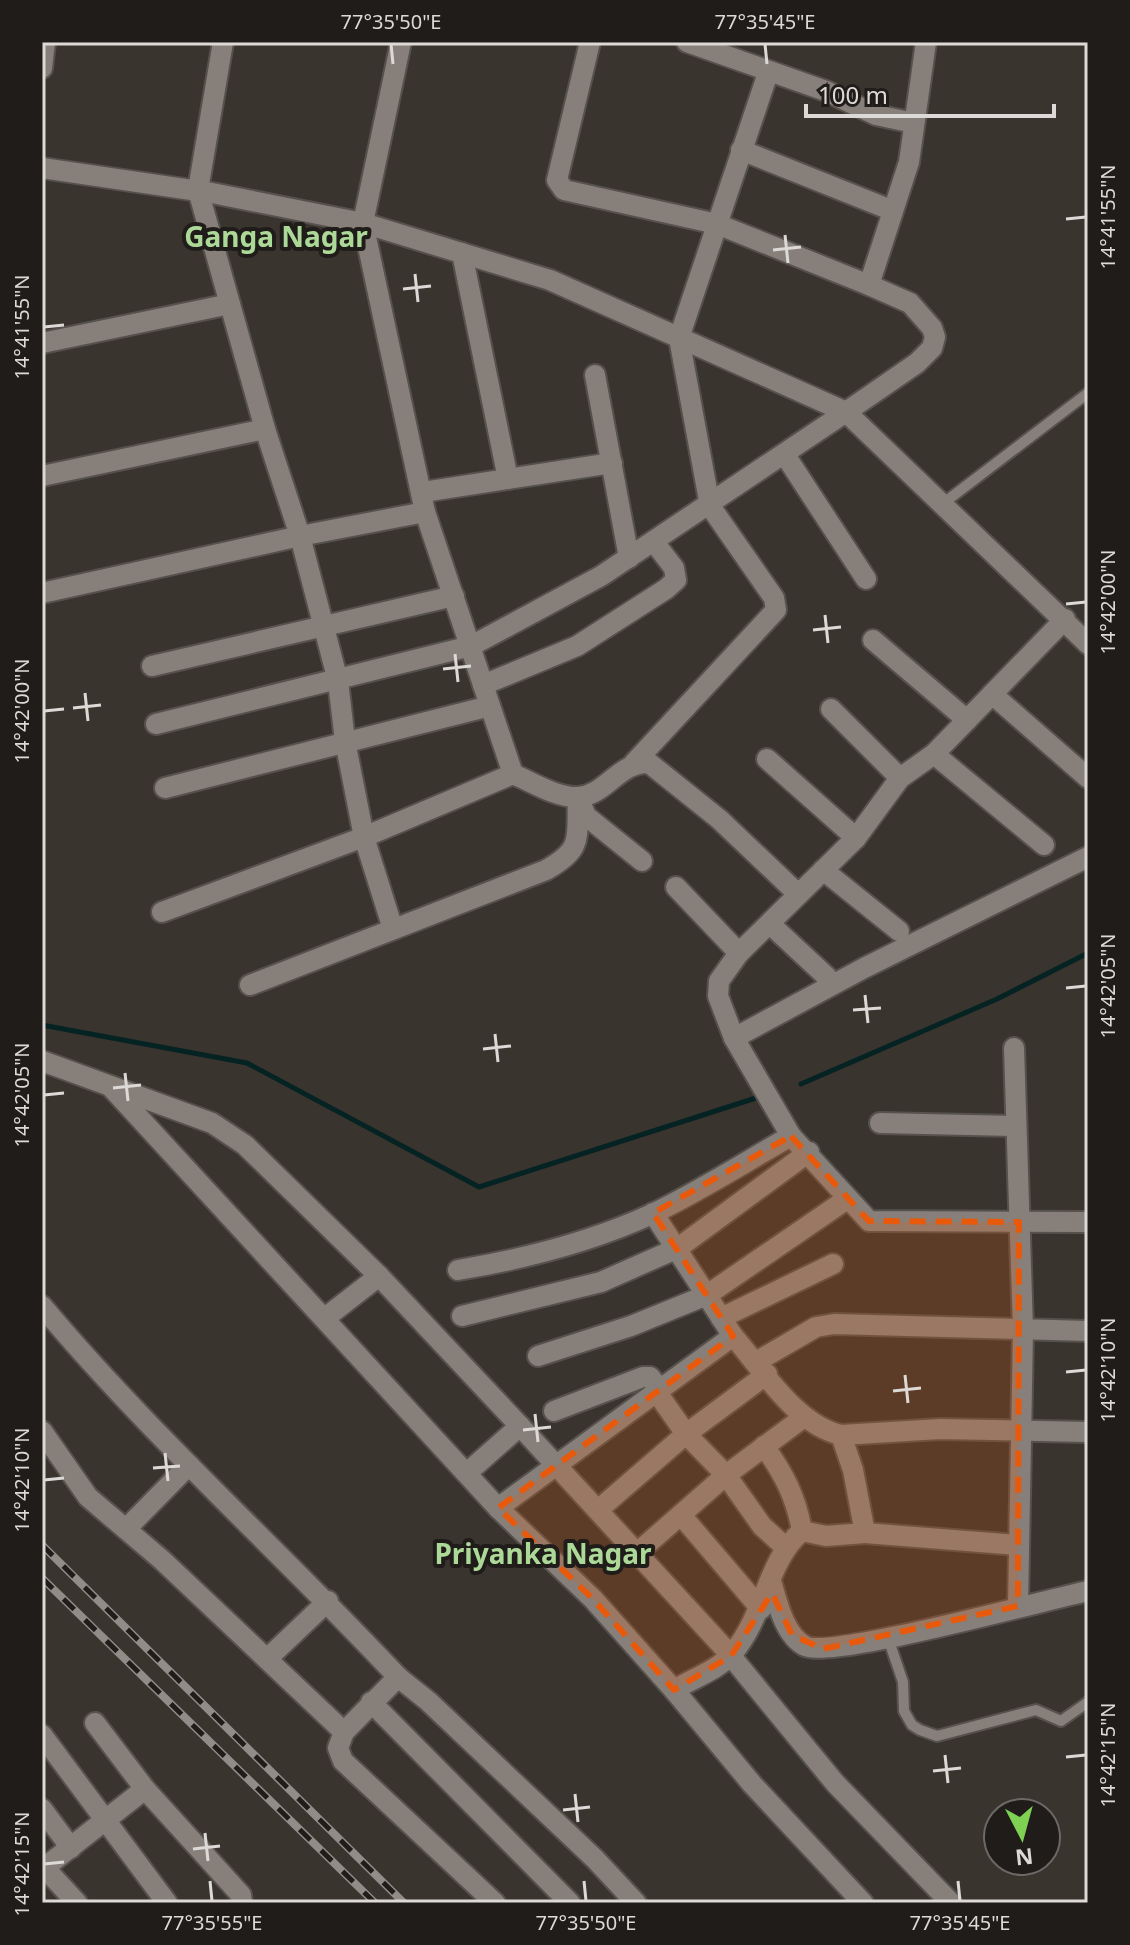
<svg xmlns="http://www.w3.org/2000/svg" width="1130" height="1945" font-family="'Noto Sans',sans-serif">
  <rect width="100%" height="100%" fill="#3a342f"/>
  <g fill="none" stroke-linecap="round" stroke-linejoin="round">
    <!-- stream -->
    <g stroke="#062323" stroke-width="5">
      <polyline points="42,1025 247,1063 479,1187 759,1097"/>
      <polyline points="801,1084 997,999 1088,953"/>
    </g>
    <defs>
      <g id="lane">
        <polyline points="941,505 1088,393"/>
        <polyline points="888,1638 903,1682 904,1711 912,1725 920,1730 937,1736 1036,1710 1061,1721 1088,1702"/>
      </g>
      <g id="street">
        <polyline points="223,42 198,190 265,429"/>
        <polyline points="401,42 363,223 550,280 846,412 1088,644"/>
        <polyline points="687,42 826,91 876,115 914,123"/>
        <polyline points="42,68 45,42"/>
        <polyline points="741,150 891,210"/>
        <polyline points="42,168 212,193 363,223 425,512 513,774 364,837 345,741 338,681 300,536 265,429 42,476"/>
        <polyline points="462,253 508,479"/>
        <polyline points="869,285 909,162 926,42"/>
        <polyline points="42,343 230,304"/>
        <polyline points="595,375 629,558"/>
        <polyline points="785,455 866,579"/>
        <polyline points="423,492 612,463"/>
        <polyline points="42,593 300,536 425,512"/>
        <polyline points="1065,619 934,754 900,778 856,838 739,953 719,981 718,996 734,1038 791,1136 869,1221 1088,1222"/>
        <polyline points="873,640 967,720"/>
        <polyline points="152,666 454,596"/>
        <polyline points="483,685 577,646 666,589 676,580 674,568 654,542"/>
        <polyline points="992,694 1088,778"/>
        <polyline points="831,709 900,778"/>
        <polyline points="156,724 471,646 601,576 846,412 917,363 932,348 935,337 932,328 910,303 869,285 717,224 564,190 557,180 590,42"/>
        <polyline points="934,754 1044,845"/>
        <polyline points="767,759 856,838"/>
        <polyline points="634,763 776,610 774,598 710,506 679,338 768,73"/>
        <path d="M513 774C532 782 557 798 578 797 607 795 618 762 649 763L719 819 798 894"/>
        <polyline points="165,788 490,706"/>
        <polyline points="578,797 586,816 642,861"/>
        <polyline points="823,870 899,931"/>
        <polyline points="676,887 739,953"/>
        <polyline points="162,912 364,837 393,929"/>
        <polyline points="770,924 827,977"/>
        <path d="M250 985 546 870C585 848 576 838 578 797"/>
        <polyline points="734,1038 864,968 1088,857"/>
        <polyline points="1014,1048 1023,1330 1018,1606"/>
        <polyline points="42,1061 212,1123 245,1145 379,1276 520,1426 726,1650 835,1783 951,1903"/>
        <path d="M110 1086 498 1508 593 1599 674 1690C692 1679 719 1669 732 1654 765 1616 767 1560 802 1531L826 1536 865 1533 853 1470 841 1435"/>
        <polyline points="880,1123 1014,1126"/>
        <polyline points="653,1213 733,1336"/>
        <path d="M458 1270C524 1259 591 1242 652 1214 700 1191 745 1162 791 1136"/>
        <path d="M42 1306C153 1438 281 1552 398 1677"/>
        <polyline points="462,1316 601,1282 678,1248 809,1152"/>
        <polyline points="325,1318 379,1276"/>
        <polyline points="721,1318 833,1264"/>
        <polyline points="538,1356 631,1326 707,1295 847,1199"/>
        <polyline points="756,1362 816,1327 834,1324 1088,1331"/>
        <polyline points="658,1394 686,1434 726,1475 762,1526 784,1546"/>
        <polyline points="554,1411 643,1377 650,1377 661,1391"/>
        <polyline points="42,1431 88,1497 162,1560 344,1732 338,1748 343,1761 495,1903"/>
        <path d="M764 1446C784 1474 796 1497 802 1531"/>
        <polyline points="468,1472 520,1426"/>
        <path d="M498 1508 733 1336C763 1370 795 1424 841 1435L940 1429 1088 1432"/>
        <polyline points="598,1510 686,1434 767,1374"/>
        <polyline points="681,1515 761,1609"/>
        <polyline points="126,1529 189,1465"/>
        <polyline points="865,1533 1018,1545"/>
        <polyline points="637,1553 726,1475 804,1417"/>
        <path d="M771 1581C777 1601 784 1635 805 1646 831 1659 1045 1600 1088 1591"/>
        <polyline points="268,1658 328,1601"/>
        <polyline points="674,1690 752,1784 863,1903"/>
        <polyline points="371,1702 570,1903"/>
        <polyline points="95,1723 145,1789 241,1895 242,1903"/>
        <polyline points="344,1732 398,1677 428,1701 595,1859 636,1903"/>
        <polyline points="42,1735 167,1903"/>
        <polyline points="42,1809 71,1848"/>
        <polyline points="42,1865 77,1903"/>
        <polyline points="44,1868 145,1789"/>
      </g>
    </defs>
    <!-- lane casing -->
    <use href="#lane" stroke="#56514c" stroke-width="14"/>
    <!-- street casing -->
    <use href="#street" stroke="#56514c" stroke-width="24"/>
    <!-- lane -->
    <use href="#lane" stroke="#87807a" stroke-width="10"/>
    <!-- street -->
    <use href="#street" stroke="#87807a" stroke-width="20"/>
    <defs>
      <g id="rail">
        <polyline points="42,1545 404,1903"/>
        <polyline points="42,1578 375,1903"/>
      </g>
    </defs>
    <!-- rail casing -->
    <use href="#rail" stroke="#918c88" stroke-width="8"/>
    <!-- rail -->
    <use href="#rail" stroke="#1f1c1a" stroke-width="5" stroke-dasharray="15" stroke-linecap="butt"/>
  </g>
  <!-- marked area -->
  <path fill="#e8590c" fill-opacity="0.2" stroke="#e8590c" stroke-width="6" stroke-dasharray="16 10" stroke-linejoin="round" d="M791 1136 869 1221 1019 1222 1018 1606 823 1649 792 1635 772 1593 731 1656 674 1690 593 1599 498 1508 733 1336 653 1213Z"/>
  <!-- ticks -->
  <path fill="none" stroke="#ddd9d6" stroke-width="3" d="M391 44 393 64M765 44 767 64M1066 219 1086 217M785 235 788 263M773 250 801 247M415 274 418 302M403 289 431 286M44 327 64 325M1066 604 1086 602M825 615 828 643M813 630 841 627M455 654 458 682M443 669 471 666M85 693 88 721M73 708 101 705M44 711 64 709M1066 988 1086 986M865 995 868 1023M853 1010 881 1008M495 1034 498 1062M483 1049 511 1046M125 1073 128 1101M113 1088 141 1085M44 1095 64 1093M1066 1372 1086 1370M905 1375 908 1403M893 1391 921 1388M535 1414 538 1442M523 1430 551 1427M165 1453 168 1481M153 1468 180 1466M44 1480 64 1478M945 1755 948 1783M1066 1757 1086 1755M933 1771 961 1768M575 1794 578 1822M563 1810 590 1807M205 1833 208 1861M193 1849 220 1846M44 1864 64 1862M210 1881 212 1901M584 1881 586 1901M958 1881 960 1901"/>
  <g text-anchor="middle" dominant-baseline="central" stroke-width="8" stroke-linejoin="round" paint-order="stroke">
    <!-- neighbourhood labels -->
    <g font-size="28" font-weight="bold" fill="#acd998" stroke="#1f1c1a">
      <text x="276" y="236">Ganga Nagar</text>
      <text x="543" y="1553">Priyanka Nagar</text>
    </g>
  </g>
  <!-- border -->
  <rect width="1130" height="1945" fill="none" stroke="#1f1c1a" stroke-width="88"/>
  <!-- north arrow -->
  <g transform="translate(1022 1837) rotate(174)"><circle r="38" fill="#1f1c1a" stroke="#6b6865" stroke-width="2"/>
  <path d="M0-6L14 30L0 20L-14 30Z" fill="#7ed153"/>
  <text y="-12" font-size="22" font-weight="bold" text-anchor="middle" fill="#ddd9d6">N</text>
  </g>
  <!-- scale -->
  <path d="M806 104v12h248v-12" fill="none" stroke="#ddd9d6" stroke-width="4"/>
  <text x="818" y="104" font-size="24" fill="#ddd9d6" stroke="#1f1c1a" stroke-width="6" paint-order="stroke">100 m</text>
  <rect x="44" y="44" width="1042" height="1857" fill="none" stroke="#ddd9d6" stroke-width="3"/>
  <g font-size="20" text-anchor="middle" fill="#ddd9d6">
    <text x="391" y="29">77°35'50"E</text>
    <text x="765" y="29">77°35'45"E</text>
    <text transform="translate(1108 217) rotate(-90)" y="7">14°41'55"N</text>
    <text transform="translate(22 327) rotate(-90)" y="7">14°41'55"N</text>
    <text transform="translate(1108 602) rotate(-90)" y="7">14°42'00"N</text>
    <text transform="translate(22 711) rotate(-90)" y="7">14°42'00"N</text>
    <text transform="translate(1108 986) rotate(-90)" y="7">14°42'05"N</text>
    <text transform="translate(22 1095) rotate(-90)" y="7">14°42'05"N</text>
    <text transform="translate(1108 1370) rotate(-90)" y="7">14°42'10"N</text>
    <text transform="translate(22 1480) rotate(-90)" y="7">14°42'10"N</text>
    <text transform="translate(1108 1755) rotate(-90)" y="7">14°42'15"N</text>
    <text transform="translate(22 1864) rotate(-90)" y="7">14°42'15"N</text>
    <text x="212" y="1930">77°35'55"E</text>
    <text x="586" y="1930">77°35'50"E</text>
    <text x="960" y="1930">77°35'45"E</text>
  </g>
</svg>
